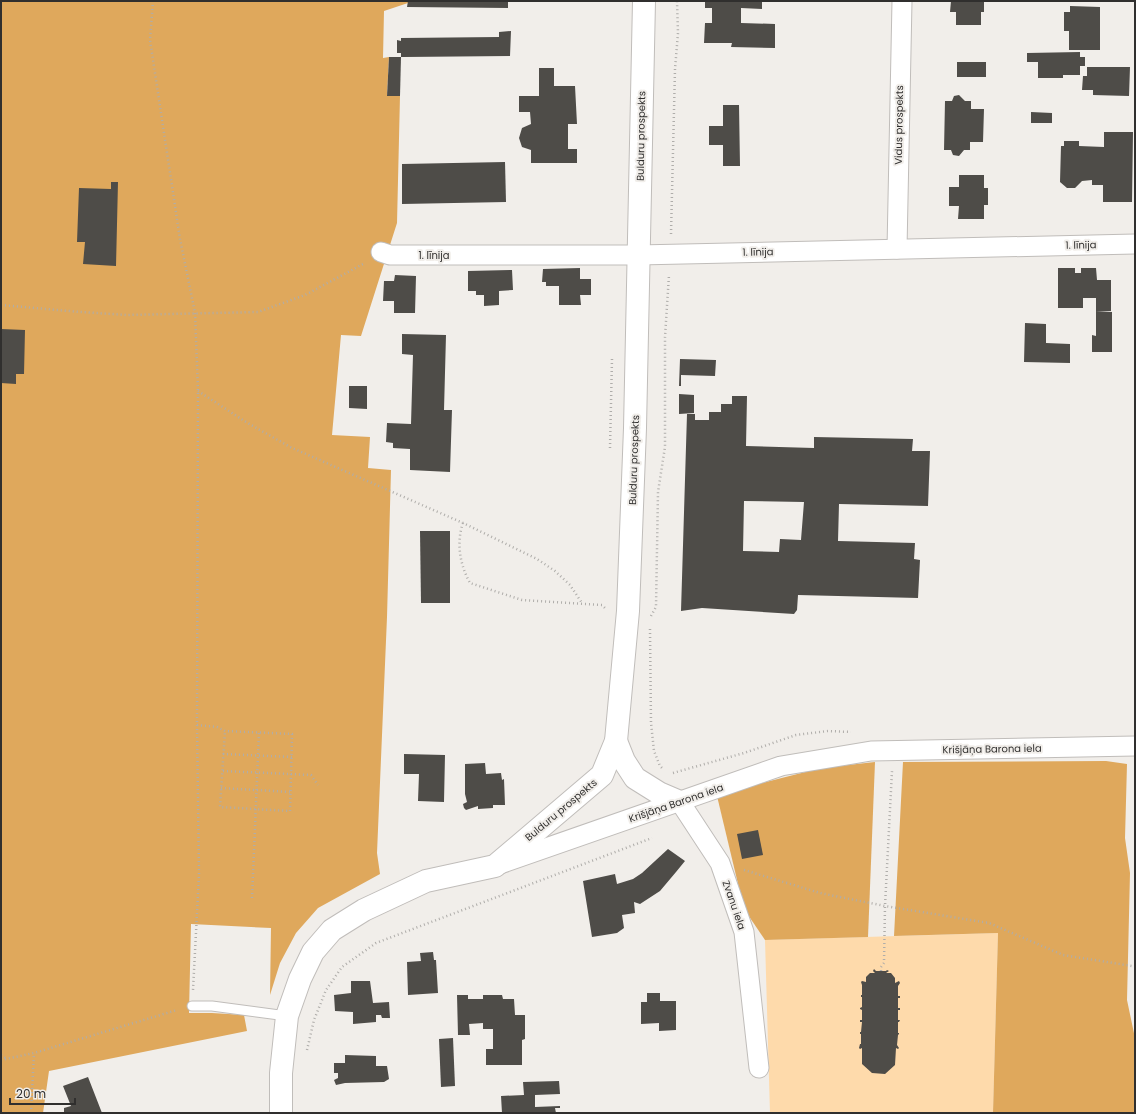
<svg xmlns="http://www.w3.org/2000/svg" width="1136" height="1114" font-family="Poppins,sans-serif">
  <rect width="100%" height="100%" fill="#f1eeea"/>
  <!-- green -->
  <polygon fill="#fedaab" points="998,933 993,1113 770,1113 765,940"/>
  <!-- forest -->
  <g fill="#dfa85c">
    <polygon points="1,1 408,1 408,3 384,11 383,58 389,57 387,95 400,96 397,223 361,336 341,335 332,435 370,437 368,468 391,470 387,617 377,853 380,874 318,908 296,933 280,963 270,995 271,928 191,924 189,1013 212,1013 244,1015 247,1031 49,1071 43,1113 1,1113"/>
    <polygon points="1106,761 1127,764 1125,838 1130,873 1127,1000 1135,1038 1135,1113 993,1113 998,933 894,936 903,762"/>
    <polygon points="875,762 868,937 765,940 744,909 717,796 766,782 821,768"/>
  </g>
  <!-- building -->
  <g fill="#4e4c48" fill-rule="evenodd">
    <polygon points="408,1 508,1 508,8 407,7"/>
    <polygon points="705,1 762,1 762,9 741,8 741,23 775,24 775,48 731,47 732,43 704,43 705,23 712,23 712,8 705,8"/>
    <polygon points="951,1 984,1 984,12 981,12 981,25 956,25 956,12 950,12"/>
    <polygon points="1070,6 1100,7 1100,50 1069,50 1069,31 1064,31 1064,12 1070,12"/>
    <polygon points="511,31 510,56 404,57 401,57 401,53 397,53 397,40 401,41 401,38 499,37 499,32"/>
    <polygon points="1080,52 1080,57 1085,57 1085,66 1080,66 1080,75 1063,75 1063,78 1038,78 1038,62 1027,62 1027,53"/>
    <polygon points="389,57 401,57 400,96 387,96"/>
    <rect x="957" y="62" width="29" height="15"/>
    <polygon points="1087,67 1130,67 1129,96 1093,95 1093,90 1082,90 1083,76 1087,76"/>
    <polygon points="539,68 554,68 554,86 575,86 577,124 568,124 568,149 577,149 577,163 531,163 531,150 522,147 519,138 522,128 531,124 530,112 519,112 519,96 539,96"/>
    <polygon points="959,95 965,101 971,101 971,109 984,109 983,142 970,142 970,150 964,150 959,156 953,155 951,150 944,150 945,101 952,101 954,96"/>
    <polygon points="723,105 739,105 740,166 723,166 723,145 709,145 709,126 723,126"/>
    <polygon points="1031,112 1052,113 1052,123 1031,123"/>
    <polygon points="1104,132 1133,132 1132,202 1103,202 1103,185 1092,185 1092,180 1082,181 1075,188 1067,188 1060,182 1061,146 1064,146 1064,141 1079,141 1079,146 1104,147"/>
    <polygon points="505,162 506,202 402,204 402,164"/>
    <polygon points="959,175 984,175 984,188 988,188 988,205 984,205 984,219 958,219 959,206 949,206 949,187 959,187"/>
    <polygon points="111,182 118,182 116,266 83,264 85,242 77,242 79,188 111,189"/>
    <polygon points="580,268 580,279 591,279 591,295 580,295 581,305 559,305 559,286 546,286 546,282 542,282 543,269"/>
    <polygon points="1058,268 1075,268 1075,273 1081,273 1081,268 1096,268 1097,280 1111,280 1111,311 1096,311 1096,298 1083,298 1083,308 1058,308"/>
    <polygon points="512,270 513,290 499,291 499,305 484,306 484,295 476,295 476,291 468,291 468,271"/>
    <polygon points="395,275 416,276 415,313 394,313 394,301 383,301 384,281 394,281"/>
    <polygon points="1096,311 1112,312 1112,352 1092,352 1092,335 1096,336"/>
    <polygon points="1025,323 1046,324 1046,343 1070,344 1070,363 1024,362"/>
    <polygon points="1,329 25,330 24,374 16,374 16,384 1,383"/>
    <polygon points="402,334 446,335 444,410 452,410 450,472 410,470 410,449 393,448 393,443 386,442 387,423 411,424 413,355 402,354"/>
    <polygon points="680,359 716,360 715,376 681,375 681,386 679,386"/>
    <polygon points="349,386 367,386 367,409 349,408"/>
    <polygon points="679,394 694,395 694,413 679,414"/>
    <path d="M732 396H747L746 446 814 448V437L913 439 912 451H930L928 506 839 504 838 541 915 543 914 559 920 560 918 598 798 595 797 610 794 614 702 608 681 611 687 414H695V420H709V412H721V404H732ZM744 501 804 502 801 540 780 539 779 552 743 551Z"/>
    <polygon points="420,531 450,531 450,603 421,603"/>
    <polygon points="404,754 445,755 444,802 418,801 419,774 404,774"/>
    <polygon points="485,763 486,774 501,773 502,780 504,779 505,805 493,805 493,808 478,809 478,806 466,810 464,808 463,804 467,802 465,794 465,764"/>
    <polygon points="758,830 763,855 742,859 737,834"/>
    <polygon points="668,849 685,861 676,872 660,891 640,904 634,902 635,913 622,915 624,928 617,933 592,937 583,881 615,874 617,884 633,879 642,873"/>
    <polygon points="433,952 434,960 436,960 438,993 408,995 407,962 421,961 420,953"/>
    <polygon points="874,969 876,971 886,971 887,970 889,971 886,973 891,973 895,978 895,983 899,981 900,983 898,986 898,996 900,996 900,998 898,998 898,1008 900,1008 900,1010 898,1010 898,1020 900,1020 899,1022 898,1022 898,1033 899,1033 899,1034 898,1035 897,1045 899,1048 898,1049 896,1048 895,1065 885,1074 872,1073 862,1064 862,1048 860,1049 859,1048 860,1044 861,1044 861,1034 860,1034 860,1032 861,1032 862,1022 860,1022 860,1020 862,1020 862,1010 860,1009 860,1008 862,1007 862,997 861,997 861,995 862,995 862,985 861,982 862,981 866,982 866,977 870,973 875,973 873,971"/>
    <polygon points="351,981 370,981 373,1003 389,1002 390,1018 382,1018 381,1015 376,1015 376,1022 353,1024 353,1012 335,1011 334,995 351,993"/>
    <polygon points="647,993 660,993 660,1001 676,1001 676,1030 659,1031 659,1023 641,1024 641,1002 647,1002"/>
    <polygon points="457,995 468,995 468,999 483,999 483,995 502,995 503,999 514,999 515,1015 525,1015 525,1039 522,1040 522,1065 486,1065 486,1049 493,1049 493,1029 483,1029 483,1023 469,1024 470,1035 458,1035"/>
    <polygon points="453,1038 455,1086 441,1087 439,1039"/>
    <polygon points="345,1055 376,1056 376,1066 387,1066 389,1079 384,1082 345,1083 336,1085 334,1080 338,1078 338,1073 334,1073 334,1063 345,1063"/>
    <polygon points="88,1077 102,1113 64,1113 64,1108 71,1106 63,1086"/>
    <polygon points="559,1081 560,1094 535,1095 535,1107 560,1106 560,1108 555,1108 556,1113 502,1113 501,1096 524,1095 523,1082"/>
  </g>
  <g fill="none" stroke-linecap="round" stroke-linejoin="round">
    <defs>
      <polyline id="lane" points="192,1006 212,1006 287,1016"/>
      <g id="street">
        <polyline points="897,249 902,1"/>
        <polyline points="381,252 390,255 638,255 1135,244"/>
        <polyline points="680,802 720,863 744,932 759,1068"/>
        <polyline points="500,864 781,766 871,751 1135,746"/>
      </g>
      <g id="secondary">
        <polyline points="616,741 624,761 635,778 659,793 680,802"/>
        <polyline points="281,1113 281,1073 287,1016 300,979 313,952 332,930 364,910 426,881 495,866 602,775 616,741 628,611 635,428 644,1"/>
      </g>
    </defs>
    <!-- lane casing -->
    <use href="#lane" stroke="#c0bdba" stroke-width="11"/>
    <!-- street casing -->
    <use href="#street" stroke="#c0bdba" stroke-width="21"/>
    <!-- secondary casing -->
    <use href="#secondary" stroke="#c0bdba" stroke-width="24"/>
    <!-- path -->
    <g stroke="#afadaa" stroke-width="2.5" stroke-dasharray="1 3" stroke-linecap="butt">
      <polyline points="153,1 150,40 180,239 195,313 198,391 197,725 199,875 193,990"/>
      <polyline points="671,234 675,69 678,33 677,1"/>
      <polyline points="1,305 80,312 127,315 258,312 305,295 365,263"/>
      <polyline points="198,391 246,422 290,447 463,523 537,559 555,571 570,585 582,603"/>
      <polyline points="610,448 612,359"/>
      <path d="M463 523C456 543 460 565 470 583L522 600 602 605 606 609"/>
      <polyline points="651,616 656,607 658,492 665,447 665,337 669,275"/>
      <polyline points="650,629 651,723 654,751 660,766 662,768"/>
      <polyline points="197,725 217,727 225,731 292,734 290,811 220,807 225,731"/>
      <polyline points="223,754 292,757"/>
      <polyline points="223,771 311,775 318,785"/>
      <polyline points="673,773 744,753 796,735 828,731 851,732"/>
      <polyline points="221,788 291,792"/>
      <polyline points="744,870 820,893 885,906 989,923 1063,955 1132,966"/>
      <polyline points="252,898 259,733"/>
      <polyline points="881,971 881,967 884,963 885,906 892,771"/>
      <polyline points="307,1050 314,1020 326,990 342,967 376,943 652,838"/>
      <polyline points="1,1055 7,1059"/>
      <polyline points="1,1060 34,1053 177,1010"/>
      <polyline points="31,1113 34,1053"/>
    </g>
    <!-- lane -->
    <use href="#lane" stroke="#fff" stroke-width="9"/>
    <!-- street -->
    <use href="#street" stroke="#fff" stroke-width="19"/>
    <!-- secondary -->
    <use href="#secondary" stroke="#fff" stroke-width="22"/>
  </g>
  <g text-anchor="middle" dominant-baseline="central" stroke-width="4" stroke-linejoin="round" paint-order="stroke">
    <!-- street labels -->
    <g font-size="10" fill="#302f2e" stroke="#f1eeea">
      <text transform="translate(899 125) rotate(-89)">Vidus prospekts</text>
      <text transform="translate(641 136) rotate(-89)">Bulduru prospekts</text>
      <text transform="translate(1081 245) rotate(-1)">1. līnija</text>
      <text transform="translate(758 252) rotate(-1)">1. līnija</text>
      <text x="434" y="255">1. līnija</text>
      <text transform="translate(634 460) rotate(-88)">Bulduru prospekts</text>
      <text transform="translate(992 749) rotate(-1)">Krišjāņa Barona iela</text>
      <text transform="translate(676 803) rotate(-19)">Krišjāņa Barona iela</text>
      <text transform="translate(561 810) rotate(-40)">Bulduru prospekts</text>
      <text transform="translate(734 905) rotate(71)">Zvanu iela</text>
    </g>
  </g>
  <!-- border -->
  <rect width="1136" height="1114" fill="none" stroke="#302f2e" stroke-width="4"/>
  <!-- scale -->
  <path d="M10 1098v6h65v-6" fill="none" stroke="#302f2e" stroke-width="2"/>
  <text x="16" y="1098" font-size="12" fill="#302f2e" stroke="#f1eeea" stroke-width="3" paint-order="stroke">20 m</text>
</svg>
